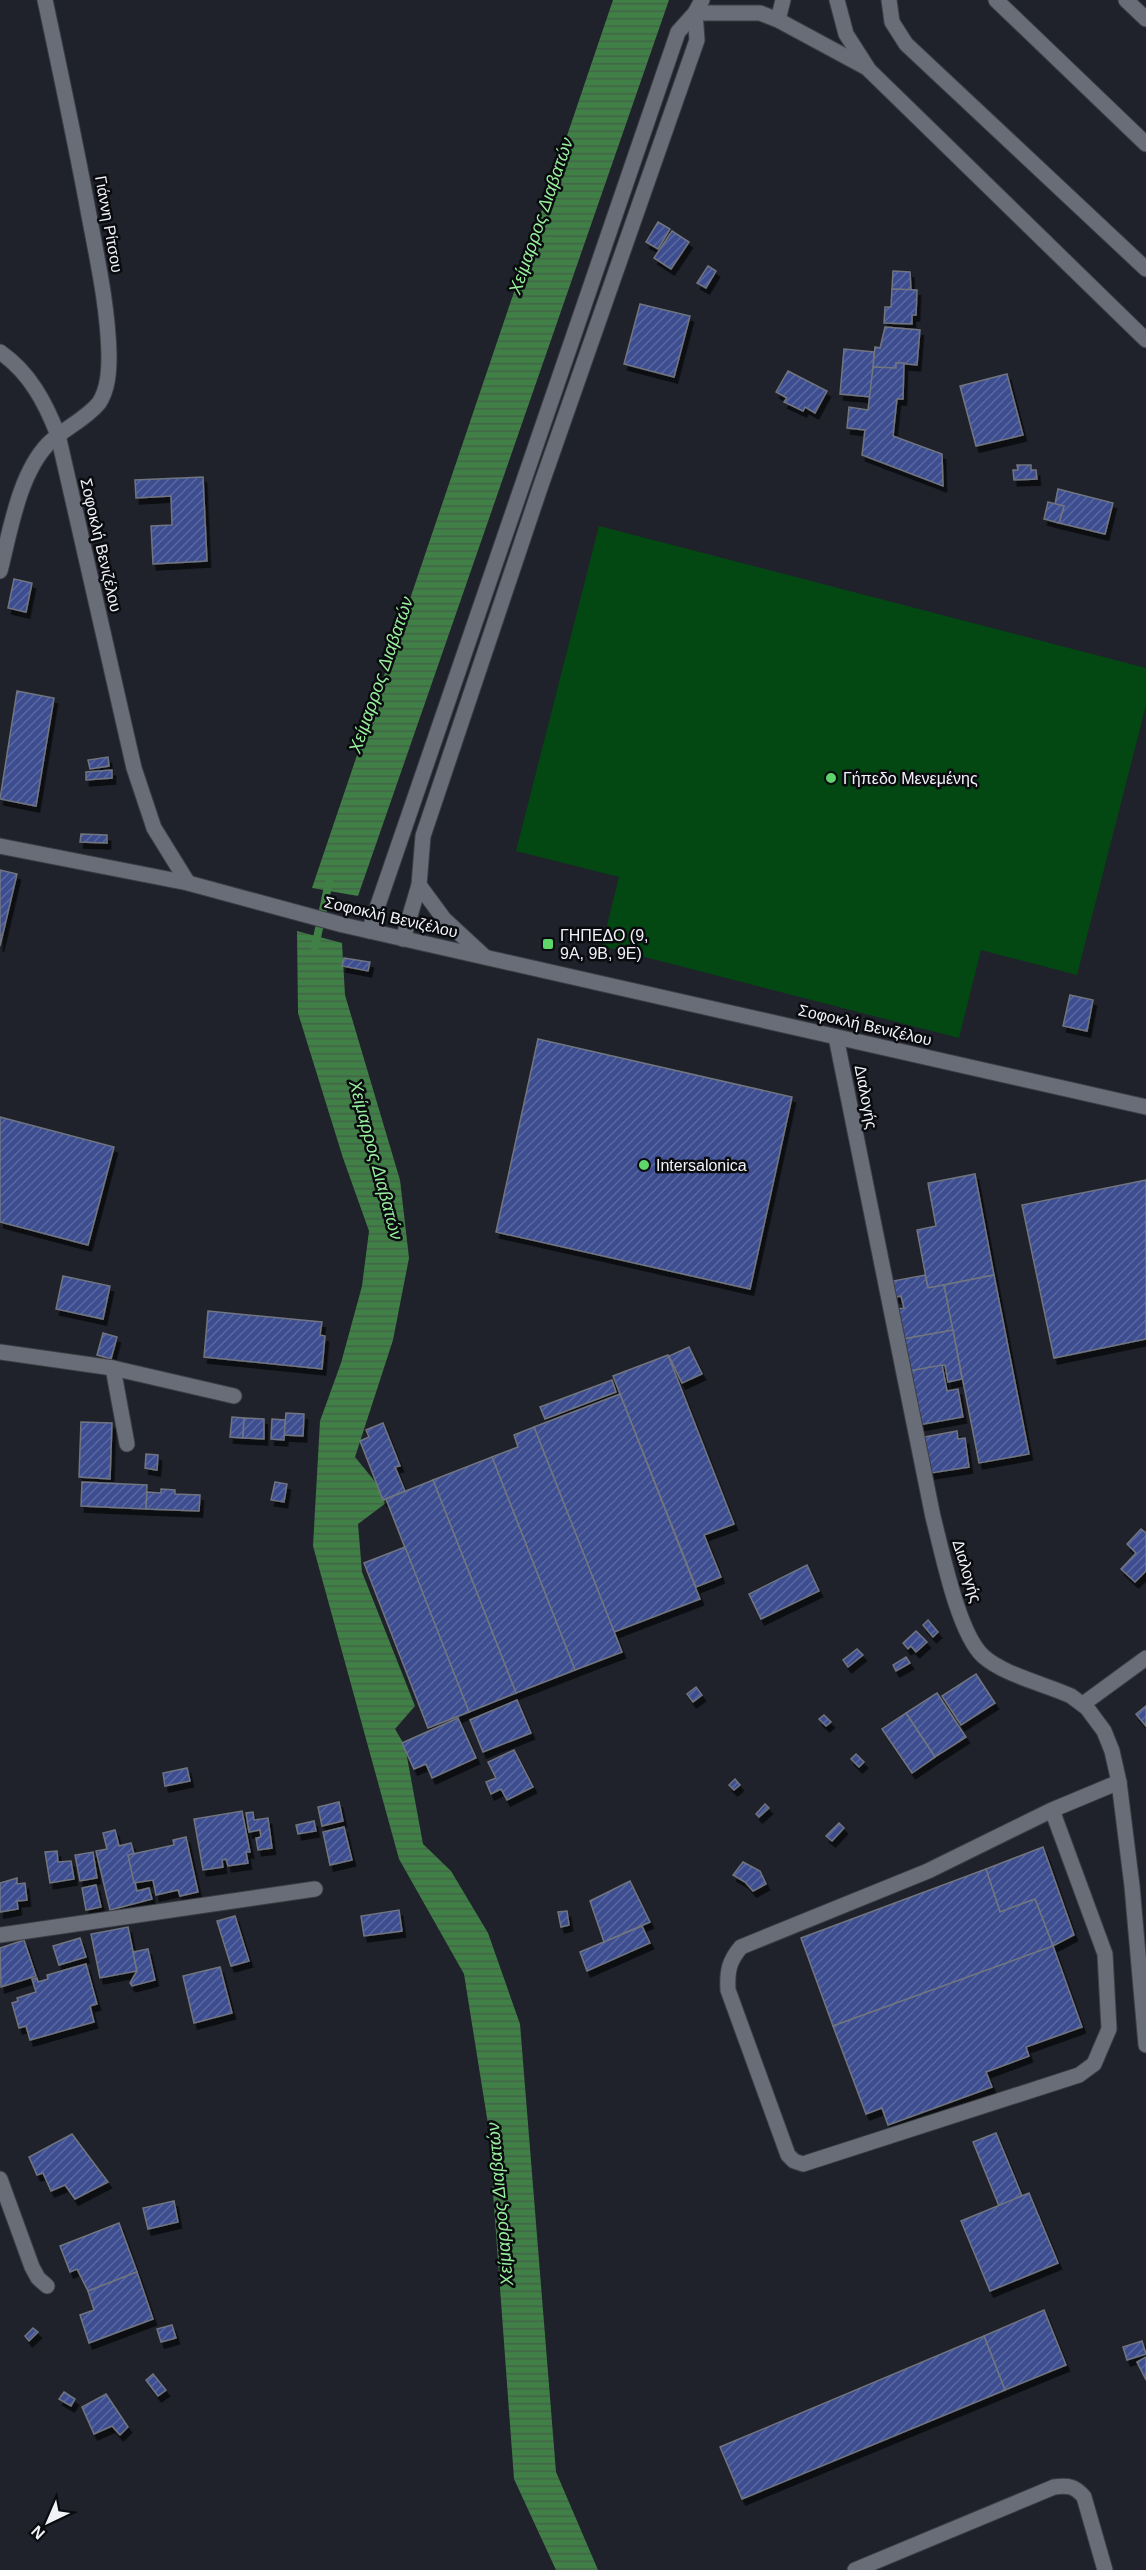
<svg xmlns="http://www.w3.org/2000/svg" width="1146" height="2570" font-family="Helvetica,sans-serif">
  <defs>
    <pattern id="water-rules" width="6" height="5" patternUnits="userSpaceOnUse" patternTransform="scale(1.5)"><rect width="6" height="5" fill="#408046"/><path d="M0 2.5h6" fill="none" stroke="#446448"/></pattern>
    <pattern id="building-hatch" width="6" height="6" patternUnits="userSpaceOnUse" patternTransform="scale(1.5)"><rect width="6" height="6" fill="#3d4e90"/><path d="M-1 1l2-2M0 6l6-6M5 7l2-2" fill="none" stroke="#5968a0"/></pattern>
    <filter id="shadow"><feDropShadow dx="3.5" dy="6" stdDeviation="0" flood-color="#0009"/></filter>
  </defs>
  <rect width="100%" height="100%" fill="#1f222b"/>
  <!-- pitch -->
  <polygon fill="#034812" points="599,526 1146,668 1146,705 1077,975 981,950 959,1038 602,946 619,877 516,851"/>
  <!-- water -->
  <g fill="url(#water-rules)">
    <polygon points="613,0 669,0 358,896 312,888"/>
    <polygon points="297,931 342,943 345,995 400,1180 409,1258 393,1340 355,1457 390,1500 358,1524 362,1572 415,1706 395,1729 405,1746 423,1844 451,1871 488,1933 520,2024 556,2472 598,2570 556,2570 514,2479 488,2124 464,1974 399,1859 313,1546 320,1421 341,1363 362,1286 369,1231 343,1158 298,1013"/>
  </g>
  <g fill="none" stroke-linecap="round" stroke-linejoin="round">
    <!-- stream -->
    <polyline stroke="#408046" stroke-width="8" points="315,947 329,882"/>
  </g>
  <!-- building -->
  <g fill="url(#building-hatch)" stroke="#71757f" stroke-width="1.5" filter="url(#shadow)">
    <polygon points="658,222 670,229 658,249 646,242"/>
    <polygon points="672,231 689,242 671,269 654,258"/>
    <polygon points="708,266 716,271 706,288 697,283"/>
    <polygon points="893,271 910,272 911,290 892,289"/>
    <polygon points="892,289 917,290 916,315 912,315 912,324 884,323 885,307 891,307"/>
    <polygon points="640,304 690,316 674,377 624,364"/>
    <polygon points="885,327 920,330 917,365 896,363 896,368 873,367 875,347 880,348"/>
    <polygon points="844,349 874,352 871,397 840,394"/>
    <polygon points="896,363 904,363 903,399 897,399 893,436 942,454 943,486 862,455 865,430 847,428 849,407 868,410 873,367 896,368"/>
    <polygon points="788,371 827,391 815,413 805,407 803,411 784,402 787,398 776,392"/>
    <polygon points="1007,374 1023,435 976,446 960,386"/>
    <polygon points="1017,465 1031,465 1031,470 1036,470 1037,479 1014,480 1013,470 1018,470"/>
    <polygon points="203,477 207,561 153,564 151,526 172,525 171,496 136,498 135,480"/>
    <polygon points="1058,489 1113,503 1105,534 1059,523 1064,506 1055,504"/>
    <polygon points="1048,502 1064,506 1059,523 1044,519"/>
    <polygon points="14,579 32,583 26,612 8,608"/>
    <polygon points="17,691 54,698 36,806 0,799"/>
    <polygon points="108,757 109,766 90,769 88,760"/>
    <polygon points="112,770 112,778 86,780 86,772"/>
    <polygon points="81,834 107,835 107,843 80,842"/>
    <polygon points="0,870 17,874 0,946"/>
    <polygon points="344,958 370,962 368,971 342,966"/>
    <polygon points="1070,995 1093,1000 1087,1031 1063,1026"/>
    <polygon points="538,1039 792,1097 750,1289 496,1232"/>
    <polygon points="0,1117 114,1147 88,1245 0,1222"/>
    <polygon points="975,1174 994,1275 928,1288 917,1230 936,1226 928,1183"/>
    <polygon points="1146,1180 1146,1339 1054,1358 1022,1205"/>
    <polygon points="925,1275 928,1288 944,1285 953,1330 903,1339 898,1309 904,1308 901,1296 896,1297 893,1281"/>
    <polygon points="994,1275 1029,1454 979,1463 944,1285"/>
    <polygon points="63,1276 110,1286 103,1319 56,1309"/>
    <polygon points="208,1311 322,1322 320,1335 325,1336 322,1369 204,1357"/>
    <polygon points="953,1330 962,1379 948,1382 945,1365 909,1371 903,1339"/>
    <polygon points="103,1333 117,1337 111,1359 97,1355"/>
    <polygon points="689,1347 702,1374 682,1383 669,1356"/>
    <polygon points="668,1355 734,1524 704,1535 721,1577 696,1587 613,1376"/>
    <polygon points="942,1365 947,1391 958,1389 963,1417 919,1425 909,1371"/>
    <polygon points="612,1380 616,1392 545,1419 540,1407"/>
    <polygon points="620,1394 700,1599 614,1632 534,1427"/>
    <polygon points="286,1413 304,1414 303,1436 284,1435"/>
    <polygon points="232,1417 244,1418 243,1438 230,1437"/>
    <polygon points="244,1418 264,1419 264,1439 243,1438"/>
    <polygon points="272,1419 285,1420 284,1440 271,1439"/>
    <polygon points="81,1422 112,1423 110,1479 79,1477"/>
    <polygon points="383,1423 400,1466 395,1467 405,1491 383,1500 360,1441 369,1437 366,1430"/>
    <polygon points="534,1427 622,1652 575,1670 492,1457 518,1447 514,1435"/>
    <polygon points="957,1431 958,1439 965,1438 969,1467 931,1473 924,1437"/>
    <polygon points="146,1454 158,1455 157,1470 145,1468"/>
    <polygon points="492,1457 575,1670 516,1693 433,1480"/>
    <polygon points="433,1480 516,1693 469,1712 386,1499"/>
    <polygon points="82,1482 147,1485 146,1509 81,1506"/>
    <polygon points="275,1482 287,1484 284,1502 271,1500"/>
    <polygon points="161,1489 175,1490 175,1494 200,1495 199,1511 146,1509 147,1492 161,1493"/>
    <polygon points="1141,1529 1146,1533 1146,1571 1135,1582 1121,1569 1136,1553 1127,1544"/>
    <polygon points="405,1547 469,1712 428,1728 364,1563"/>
    <polygon points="807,1565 819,1591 761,1619 749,1594"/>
    <polygon points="928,1620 938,1632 933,1637 923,1625"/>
    <polygon points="916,1631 927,1642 916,1652 911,1646 908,1649 903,1643"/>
    <polygon points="857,1649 863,1655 848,1667 843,1660"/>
    <polygon points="906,1657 910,1663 896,1671 893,1665"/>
    <polygon points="976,1674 995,1703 961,1725 942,1696"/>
    <polygon points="696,1687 702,1695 693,1702 687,1694"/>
    <polygon points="937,1693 966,1737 935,1757 906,1713"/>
    <polygon points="517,1700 531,1733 483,1752 470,1720"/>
    <polygon points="1146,1706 1146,1726 1136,1714"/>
    <polygon points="906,1713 935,1757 912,1773 882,1729"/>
    <polygon points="824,1715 831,1722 826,1726 819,1719"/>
    <polygon points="458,1718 476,1758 432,1778 426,1764 414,1769 402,1743"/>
    <polygon points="514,1750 533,1787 507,1800 501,1789 491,1794 486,1782 496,1778 488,1762"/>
    <polygon points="856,1754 864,1762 859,1767 851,1759"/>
    <polygon points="187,1768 190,1781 165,1786 163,1773"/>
    <polygon points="735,1779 740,1785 734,1790 729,1785"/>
    <polygon points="339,1802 343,1821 322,1826 318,1807"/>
    <polygon points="765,1804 769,1808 759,1817 756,1814"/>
    <polygon points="242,1811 250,1852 246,1852 248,1863 228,1866 226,1859 222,1860 223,1867 203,1870 194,1819"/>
    <polygon points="253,1812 254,1820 268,1818 272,1848 258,1850 256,1838 261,1837 260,1830 249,1832 246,1813"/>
    <polygon points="314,1821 316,1831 298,1834 296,1825"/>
    <polygon points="839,1823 844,1828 832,1841 826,1836"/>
    <polygon points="344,1827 352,1860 330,1865 323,1832"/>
    <polygon points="115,1830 119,1846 131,1843 134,1854 128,1855 137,1891 149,1888 152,1899 110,1910 96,1851 107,1849 103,1833"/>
    <polygon points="186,1837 198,1892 180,1896 178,1890 156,1895 153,1880 134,1883 128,1855 174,1845 173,1840"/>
    <polygon points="1043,1847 1074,1935 1053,1946 1035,1899 1000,1912 986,1869"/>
    <polygon points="57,1851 58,1862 71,1861 74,1879 50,1883 45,1852"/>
    <polygon points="93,1852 97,1878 80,1881 75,1855"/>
    <polygon points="743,1862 760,1871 766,1884 753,1891 745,1882 733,1875"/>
    <polygon points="986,1869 1000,1912 1035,1899 1053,1946 833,2026 801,1938"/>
    <polygon points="17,1878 17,1884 25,1883 27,1900 17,1901 18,1909 0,1912 0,1883"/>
    <polygon points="630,1881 650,1922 604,1942 590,1901"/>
    <polygon points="96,1885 101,1907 86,1910 82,1888"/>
    <polygon points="399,1910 402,1931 364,1936 361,1916"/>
    <polygon points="567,1911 569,1925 561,1927 558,1912"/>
    <polygon points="235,1916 249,1961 231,1966 217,1921"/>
    <polygon points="642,1926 650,1943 587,1971 580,1952"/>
    <polygon points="128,1927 137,1971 100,1978 91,1934"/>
    <polygon points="80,1938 86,1957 59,1965 53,1946"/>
    <polygon points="24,1940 36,1976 1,1987 0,1948"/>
    <polygon points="1053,1946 1082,2027 1026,2047 1029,2056 986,2072 992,2087 888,2125 882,2108 866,2114 833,2026"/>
    <polygon points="148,1949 155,1980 132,1986 130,1983 137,1971 133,1952"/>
    <polygon points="86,1964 97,2004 90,2006 94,2022 30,2040 26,2026 19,2028 12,2003 18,2001 17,1998 36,1992 32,1979 37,1978 38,1982 48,1979 47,1975"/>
    <polygon points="220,1967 232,2013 194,2023 183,1976"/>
    <polygon points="996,2133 1022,2196 999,2206 973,2142"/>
    <polygon points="72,2134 108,2182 75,2199 65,2185 51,2191 43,2173 37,2175 29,2157"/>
    <polygon points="1029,2193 1058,2263 990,2291 961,2221"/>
    <polygon points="174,2201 178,2222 148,2229 143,2208"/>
    <polygon points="119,2223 137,2272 88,2291 77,2269 70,2272 60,2246"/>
    <polygon points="137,2272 153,2319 89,2343 80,2315 94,2310 88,2291"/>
    <polygon points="1044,2310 1066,2365 1005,2390 984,2336"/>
    <polygon points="172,2325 176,2338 161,2342 157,2329"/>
    <polygon points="33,2328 38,2332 29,2341 25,2336"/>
    <polygon points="984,2336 1005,2390 742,2499 720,2447"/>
    <polygon points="1142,2341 1146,2354 1127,2360 1123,2347"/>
    <polygon points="1146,2357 1146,2380 1137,2362"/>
    <polygon points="153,2374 166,2390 158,2396 146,2380"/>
    <polygon points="64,2392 75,2399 71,2406 59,2399"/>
    <polygon points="106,2394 128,2427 120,2435 112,2426 94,2434 82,2407"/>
  </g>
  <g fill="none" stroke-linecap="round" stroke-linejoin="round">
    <defs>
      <g id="minor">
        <polyline points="837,0 846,34 869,70 1146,340"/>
        <polyline points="889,0 892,22 906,44 1146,269"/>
        <polyline points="996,0 1146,144"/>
        <polyline points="1126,0 1146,19"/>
        <polyline points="695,13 760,13 778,20 867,68"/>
        <polyline points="778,20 783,0"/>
        <path d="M0 352C30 373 45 402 58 435L134 768 154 828 188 883"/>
        <path d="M0 571C10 532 19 474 48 444 63 429 85 420 99 403 108 389 109 372 109 355 108 307 97 258 88 210 75 140 60 70 45 0"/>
        <polyline points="0,846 188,883 343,925 1146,1107"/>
        <polyline points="419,885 444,919 484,956"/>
        <polyline points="369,931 678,32 695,13 702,0"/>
        <polyline points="403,939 419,885 423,836 540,488 697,40 695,13"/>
        <path d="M836 1037 933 1517C942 1551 958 1633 983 1656 1004 1675 1045 1684 1071 1696L1087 1708 1104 1731 1112 1751 1119 1782 1132 1886 1146 2045"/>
        <polyline points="0,1352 113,1368 234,1396"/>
        <polyline points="113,1368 127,1444"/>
        <polyline points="1083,1704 1146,1658"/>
        <path d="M1052 1810 1105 1954 1109 2029 1094 2064 1079 2075 803 2164 794 2161 788 2155 728 1990C727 1971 729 1961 741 1947L928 1871 1052 1810 1119 1782"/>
        <polyline points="0,1935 315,1889"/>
        <polyline points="0,2179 32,2267 38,2278 47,2286"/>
        <path d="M855 2570 1054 2487C1068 2485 1075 2486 1084 2497L1105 2570"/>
      </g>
    </defs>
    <!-- minor casing -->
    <use href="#minor" stroke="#3c3e45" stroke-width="17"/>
    <!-- minor -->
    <use href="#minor" stroke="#696d77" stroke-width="15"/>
  </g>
  <!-- markers -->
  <g fill="#5fd56b" stroke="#0a0b0f" stroke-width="2">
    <circle cx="831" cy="778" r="6"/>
    <rect x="542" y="938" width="12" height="12" rx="3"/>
    <circle cx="644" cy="1165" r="6"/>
  </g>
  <g text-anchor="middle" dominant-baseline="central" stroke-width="5" stroke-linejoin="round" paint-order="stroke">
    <!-- street labels -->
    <g font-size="16" fill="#f0f2f8" stroke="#0a0b0f">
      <text transform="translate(109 224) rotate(80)">Γιάννη Ρίτσου</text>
      <text transform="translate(101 545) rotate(77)">Σοφοκλή Βενιζέλου</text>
      <text transform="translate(391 917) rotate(13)">Σοφοκλή Βενιζέλου</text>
      <text transform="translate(865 1025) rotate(13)">Σοφοκλή Βενιζέλου</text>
      <text transform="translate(866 1097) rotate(79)">Διαλογής</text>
      <text transform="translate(967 1571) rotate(73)">Διαλογής</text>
    </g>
    <!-- poi labels -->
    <g font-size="16" fill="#f0f2f8" stroke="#0a0b0f" text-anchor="start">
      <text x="843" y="778">Γήπεδο Μενεμένης</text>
      <text x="560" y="935">ΓΗΠΕΔΟ (9,<tspan x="560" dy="18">9Α, 9Β, 9Ε)</tspan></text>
      <text x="656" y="1165">Intersalonica</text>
    </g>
    <!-- water labels -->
    <g font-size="18" font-style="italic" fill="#97ee9c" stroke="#0a0b0f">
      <text transform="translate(541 216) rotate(-71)">Χείμαρρος Διαβατών</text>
      <text transform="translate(381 675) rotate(-71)">Χείμαρρος Διαβατών</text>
      <text transform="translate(376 1160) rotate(75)">Χείμαρρος Διαβατών</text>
      <text transform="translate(500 2204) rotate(-95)">Χείμαρρος Διαβατών</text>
    </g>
  </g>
  <!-- north arrow -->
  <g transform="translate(48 2522) rotate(224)" stroke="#0a0b0f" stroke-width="4.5" paint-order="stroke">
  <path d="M0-4.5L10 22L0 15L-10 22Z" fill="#f0f2f8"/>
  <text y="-9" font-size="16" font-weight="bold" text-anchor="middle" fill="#f0f2f8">N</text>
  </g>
</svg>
